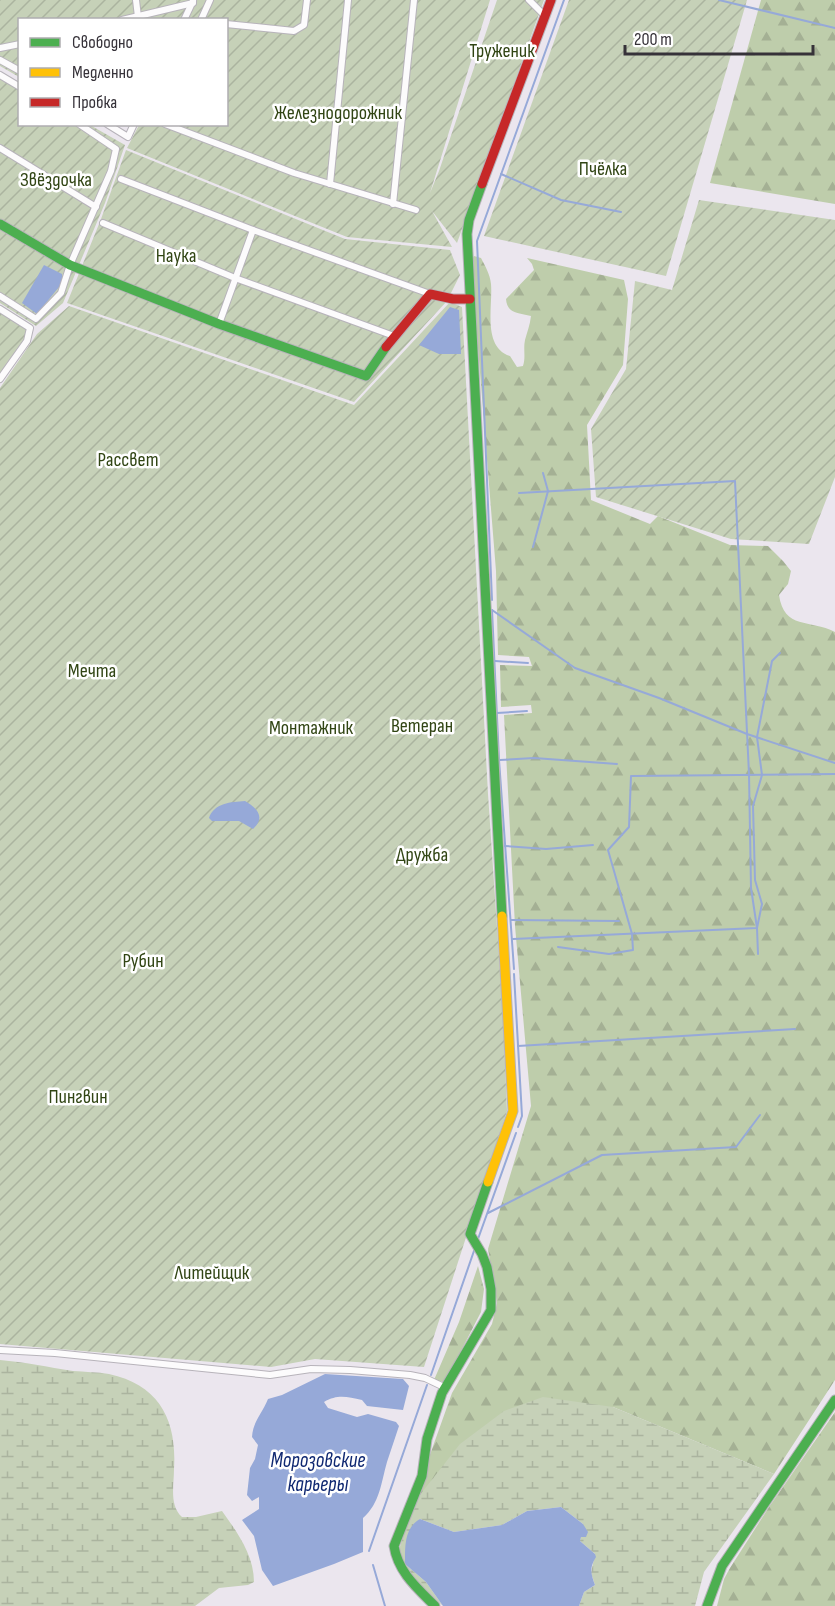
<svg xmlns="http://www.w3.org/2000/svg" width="835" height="1606" font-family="'Sofia Sans Condensed',sans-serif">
  <defs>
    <pattern id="forest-firs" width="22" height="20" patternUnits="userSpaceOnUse" patternTransform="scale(1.5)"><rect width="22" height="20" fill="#becdab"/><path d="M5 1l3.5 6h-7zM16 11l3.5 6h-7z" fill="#a4b094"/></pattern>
    <pattern id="wetland-marsh" width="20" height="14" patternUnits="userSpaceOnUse" patternTransform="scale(1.5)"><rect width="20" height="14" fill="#c6d1b8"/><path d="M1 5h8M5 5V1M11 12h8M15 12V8" fill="none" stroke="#abb49f"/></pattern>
    <pattern id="garden-furrows" width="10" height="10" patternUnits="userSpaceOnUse" patternTransform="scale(1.5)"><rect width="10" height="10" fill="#c6d1b8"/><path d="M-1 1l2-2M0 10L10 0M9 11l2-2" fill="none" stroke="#abb49f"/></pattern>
  </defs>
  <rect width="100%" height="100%" fill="#ebe6ee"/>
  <!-- forest -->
  <g fill="url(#forest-firs)">
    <polygon points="761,0 835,0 835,204 710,183"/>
    <path d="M474 256 481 258C485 266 490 274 491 284 493 306 482 347 510 356L517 367 523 366C526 357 523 349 525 340 527 332 530 325 531 316 519 313 507 314 506 299L534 270 532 264 527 258 624 280 628 299 623 365 587 425 591 500 650 524 658 516 730 545 768 546 783 561 791 571 788 584 779 595C784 630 810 619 835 632V1380L774 1474 613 1407 412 1505 452 1393 492 1324 497 1303 488 1249 531 1106 515 926 504 715 532 713 531 705 501 707 500 665 532 666 529 657 498 655 496 571 471 261Z"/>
    <polygon points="478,1266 484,1289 481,1312 446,1380 443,1382 434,1380 459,1322"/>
    <polygon points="835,1412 835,1606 717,1606 724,1579 730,1568 769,1507"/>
  </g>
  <!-- wetland -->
  <g fill="url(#wetland-marsh)">
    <path d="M0 1360C24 1362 48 1367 73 1371 85 1372 97 1372 109 1374 160 1385 177 1421 174 1469 174 1485 169 1505 182 1517H196L222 1511C237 1532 254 1555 254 1582L248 1585 219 1588 195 1606H0Z"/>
    <polygon points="543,1397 613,1407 774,1474 704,1572 695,1606 579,1606 584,1592 595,1585 591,1573 595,1554 580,1541 583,1524 561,1507 527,1511 502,1525 454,1532 420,1519 405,1564 426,1582 443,1606 404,1569 399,1550 412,1505 460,1444 504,1411"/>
  </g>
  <!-- garden -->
  <g fill="url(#garden-furrows)">
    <polygon points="0,0 191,0 183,19 20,20 19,77 0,66"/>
    <polygon points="197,0 490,0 430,193 439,171 497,0 544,0 457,243 432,211 452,247 347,237 127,148 139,125 226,124 226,20 188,19"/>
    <polygon points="569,0 747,0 666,276 484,236"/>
    <polygon points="0,72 19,83 20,124 90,125 125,145 105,203 63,303 36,326 0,303"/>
    <polygon points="126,150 345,239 450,250 460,275 447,301 354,402 67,303 101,219"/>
    <polygon points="699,200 835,220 835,477 809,544 731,539 596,497 591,429 626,369 635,281 672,290"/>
    <polygon points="450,302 462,307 488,794 503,1016 507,1111 424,1367 315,1359 271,1367 0,1344 0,388 37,334 69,306 354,405"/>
    <polygon points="0,309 33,329 30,340 0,383"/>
  </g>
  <!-- water -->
  <g fill="#96a9d8">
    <polygon points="44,265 62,274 63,282 37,314 22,303"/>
    <polygon points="450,307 459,310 461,354 439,354 419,345"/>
    <path d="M245 801C257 808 266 817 253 829L239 821H212L209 818C214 803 231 802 245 801Z"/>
    <path d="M325 1374 403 1379 409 1386 403 1410 367 1406 362 1400C347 1397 338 1394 324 1402L328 1408 357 1417 368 1414 396 1422 399 1426C395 1438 391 1450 387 1462 381 1483 380 1503 363 1518V1552L334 1564 273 1586 262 1570 254 1536 242 1520 259 1509V1497L252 1501 247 1495 250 1468 255 1459 258 1445 252 1437C253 1421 262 1414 268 1399L282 1395Z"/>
    <path d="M561 1507 583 1524 588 1532 586 1537H581L580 1541 595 1554 596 1557C589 1568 591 1574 595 1585L584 1592 579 1606H443L426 1582 405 1564C405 1547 404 1528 420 1519L454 1532 502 1525 527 1511Z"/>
  </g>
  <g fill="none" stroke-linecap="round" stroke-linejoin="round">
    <!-- stream -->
    <g stroke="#96a9d8" stroke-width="2">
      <polyline points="719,0 835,28"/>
      <polyline points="501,174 561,200 621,212"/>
      <polyline points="519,493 735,481 749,774 751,888 757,928 758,954"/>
      <polyline points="533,547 548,491 543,473"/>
      <polyline points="492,600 477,241 564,0"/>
      <polyline points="492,610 575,668 659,698 747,734 835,763"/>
      <polyline points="492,610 499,760 514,969"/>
      <polyline points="495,661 528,663"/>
      <polyline points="497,713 527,711"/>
      <polyline points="500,760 534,758 617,764"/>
      <polyline points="505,846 546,849 593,845"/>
      <polyline points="511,920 619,921"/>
      <polyline points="513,939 757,928 762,904 755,880 753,806 762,775 757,737 772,661 780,653"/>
      <polyline points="558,947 609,954 633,950 632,934 608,850 629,827 631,776 835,774"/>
      <polyline points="514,974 522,1116 518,1127"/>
      <polyline points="518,1046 795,1029"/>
      <polyline points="488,1213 602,1155 736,1147 760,1115"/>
      <polyline points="478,1239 516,1133"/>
      <polyline points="431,1375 475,1248"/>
      <polyline points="369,1551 427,1385"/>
      <polyline points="373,1565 385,1606"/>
    </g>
    <defs>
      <g id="street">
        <polyline points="136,0 138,17"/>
        <polyline points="529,0 545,16"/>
        <polyline points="122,20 193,3"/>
        <polyline points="184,20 193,1"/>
        <polyline points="201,20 210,0"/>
        <polyline points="226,24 294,31 304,25 307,0"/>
        <polyline points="0,48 20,44"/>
        <polyline points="0,60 20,71"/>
        <polyline points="0,75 20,87"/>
        <polyline points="107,124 128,137 134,124"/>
        <polyline points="165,124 294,173 416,210"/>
        <polyline points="0,148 96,207"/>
        <polyline points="121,179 253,230 430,294"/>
        <polyline points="330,184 348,0"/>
        <polyline points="393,204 414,0"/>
        <polyline points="103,223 235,278 394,336"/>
        <polyline points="0,296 36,319 61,293 70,265 111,171 116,149 79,124"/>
        <polyline points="0,309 30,328 27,341 0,379"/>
        <polyline points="219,324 253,230"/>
        <polyline points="0,1350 55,1353 270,1375 311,1369 350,1370 410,1375 425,1378 446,1388"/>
      </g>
      <g id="fast">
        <polyline points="482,184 469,220 467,234 502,916"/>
        <polyline points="0,224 70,265 219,324 366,376 386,347"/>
        <path d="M435 1606C417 1588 398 1572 394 1546L422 1476 427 1439 442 1393 491 1310V1289L487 1267 482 1254 470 1234 488 1182"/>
        <polyline points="707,1606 722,1566 835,1400"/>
      </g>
      <polyline id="slow" points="488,1182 513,1111 502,916"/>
      <g id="jam">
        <polyline points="482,184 551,0"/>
        <polyline points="386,347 430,294 453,299 470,299"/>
      </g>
    </defs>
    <!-- street casing -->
    <use href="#street" stroke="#b7b3ba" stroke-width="8"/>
    <!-- fast casing -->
    <use href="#fast" stroke="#b7b3ba" stroke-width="11"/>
    <!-- slow casing -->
    <use href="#slow" stroke="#b7b3ba" stroke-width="11"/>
    <!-- jam casing -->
    <use href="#jam" stroke="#b7b3ba" stroke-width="11"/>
    <!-- street -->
    <use href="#street" stroke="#fcfbfc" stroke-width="6"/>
    <!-- fast -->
    <use href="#fast" stroke="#4caf50" stroke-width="9"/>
    <!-- slow -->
    <use href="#slow" stroke="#ffc107" stroke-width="9"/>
    <!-- jam -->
    <use href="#jam" stroke="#c62828" stroke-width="9"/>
  </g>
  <g text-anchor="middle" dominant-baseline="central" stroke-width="5" stroke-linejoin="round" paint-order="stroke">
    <!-- park labels -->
    <g font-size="20" fill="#314514" stroke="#fff">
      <text x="502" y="51">Труженик</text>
      <text x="338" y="113">Железнодорожник</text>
      <text x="603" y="169">Пчёлка</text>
      <text x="56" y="180">Звёздочка</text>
      <text x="176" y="256">Наука</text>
      <text x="128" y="460">Рассвет</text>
      <text x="92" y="671">Мечта</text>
      <text x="422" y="726">Ветеран</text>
      <text x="311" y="728">Монтажник</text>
      <text x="422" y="855">Дружба</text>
      <text x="143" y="961">Рубин</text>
      <text x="78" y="1097">Пингвин</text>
      <text x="212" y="1273">Литейщик</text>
    </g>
    <!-- water labels -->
    <g font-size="21" font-style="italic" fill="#0f2871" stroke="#fff">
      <text x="318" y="1460">Морозовские<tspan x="318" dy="24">карьеры</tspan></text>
    </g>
  </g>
  <!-- legend -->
  <rect x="18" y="18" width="210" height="108" fill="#ffffff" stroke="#afadb0" stroke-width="1.5"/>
  <rect x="30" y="38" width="30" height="9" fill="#4caf50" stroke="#afadb0" stroke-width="1.5"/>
  <text x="72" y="48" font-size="18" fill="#363239">Свободно</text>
  <rect x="30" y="68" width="30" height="9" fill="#ffc107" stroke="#afadb0" stroke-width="1.5"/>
  <text x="72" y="78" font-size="18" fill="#363239">Медленно</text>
  <rect x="30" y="98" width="30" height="9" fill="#c62828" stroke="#afadb0" stroke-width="1.5"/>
  <text x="72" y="108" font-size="18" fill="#363239">Пробка</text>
  <!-- scale -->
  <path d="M625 45v9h188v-9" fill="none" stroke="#363239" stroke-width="3"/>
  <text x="634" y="45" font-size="18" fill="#363239" stroke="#ffffff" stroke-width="4.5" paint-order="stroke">200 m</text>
</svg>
